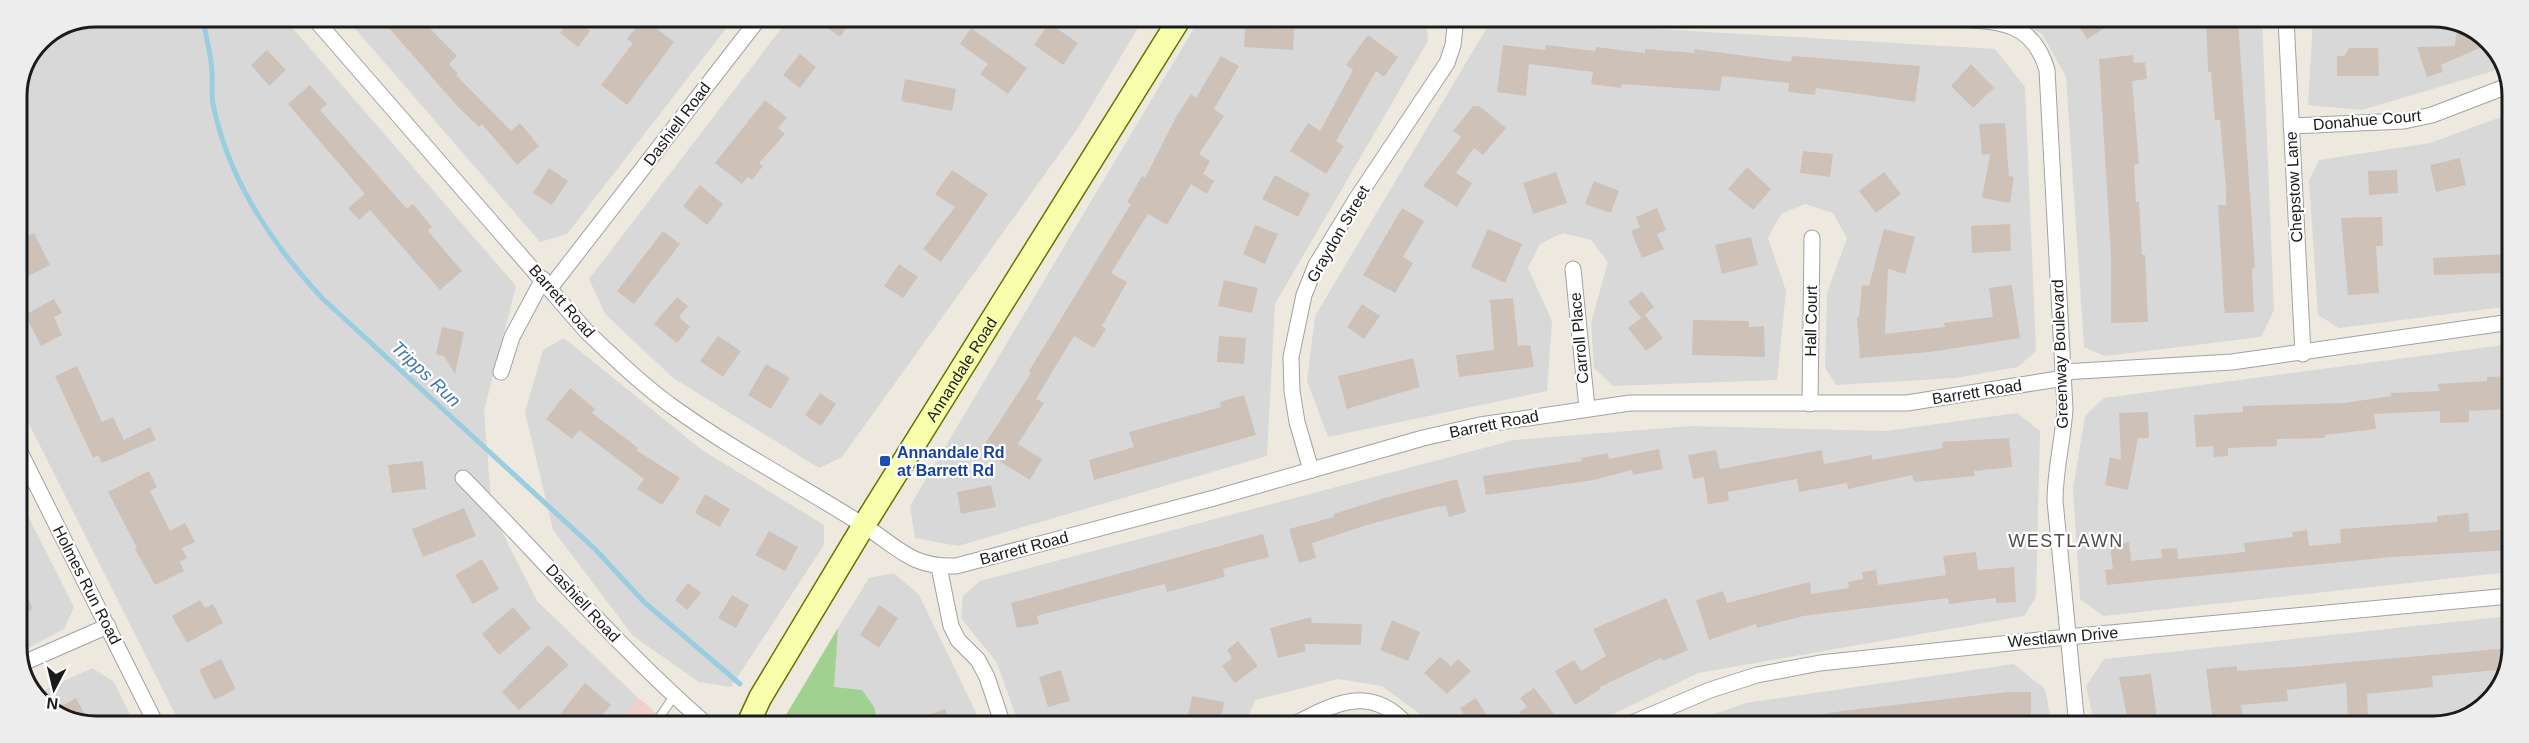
<svg xmlns="http://www.w3.org/2000/svg" width="2529" height="743" font-family="Arial,sans-serif">
  <rect width="100%" height="100%" fill="#eee9df"/>
  <!-- residential -->
  <g fill="#d9d8d8">
    <polygon points="96,17 283,17 516,286 484,411 492,512 537,601 638,698 618,724 180,724 17,400 17,96 40,40"/>
    <polygon points="345,17 735,17 567,234 540,242"/>
    <polygon points="790,17 1144,18 1078,128 842,457 819,468 673,378 605,314 589,279"/>
    <polygon points="1200,18 1426,20 1428,41 1275,304 1267,456 958,546 915,538 910,506"/>
    <polygon points="1492,19 1995,49 2025,87 2036,351 2018,367 1955,378 1836,385 1825,368 1827,293 1847,238 1833,213 1805,204 1781,214 1768,238 1786,291 1777,380 1613,386 1594,368 1591,323 1608,262 1591,240 1563,233 1540,244 1528,268 1552,321 1547,391 1328,437 1307,381 1315,316"/>
    <polygon points="2014,19 2262,19 2274,310 2261,337 2105,356 2084,347 2066,77 2042,34"/>
    <polygon points="2313,19 2454,19 2493,44 2503,68 2362,110 2308,105"/>
    <polygon points="2512,113 2511,306 2339,328 2318,315 2309,180 2319,160 2430,143"/>
    <polygon points="564,338 702,450 824,525 824,545 731,687 699,682 633,636 553,530 525,412 543,350"/>
    <polygon points="2511,344 2510,572 2103,616 2080,599 2073,488 2085,416 2104,398"/>
    <polygon points="2017,413 2040,431 2036,597 2024,616 1698,673 1591,725 1429,725 1425,718 1382,686 1338,679 1255,700 1245,725 1019,725 997,663 961,618 963,596 980,581 1514,440 1691,426 1886,431"/>
    <polygon points="17,494 74,607 64,629 17,654"/>
    <polygon points="894,573 919,595 982,725 878,725 875,716 847,725 830,725 838,628 869,578"/>
    <polygon points="2510,616 2510,668 2482,710 2433,726 2095,726 2086,686 2104,659"/>
    <polygon points="2014,664 2045,689 2052,726 1679,726 1746,703"/>
    <polygon points="92,668 114,682 135,724 75,724 36,699 34,695"/>
  </g>
  <!-- commercial -->
  <polygon fill="#f1cfcc" points="638,698 645,703 667,724 618,724"/>
  <!-- forest -->
  <polygon fill="#a0d190" points="838,628 834,687 862,690 874,707 878,725 780,725"/>
  <g fill="none" stroke-linecap="round" stroke-linejoin="round">
    <!-- stream -->
    <g stroke="#9bcde0" stroke-width="5">
      <path d="M203 17C205 35 211 53 212 71 213 82 211 93 213 104 228 179 271 243 322 298L595 549 644 602 740 684"/>
      <polyline points="776,724 777,725"/>
    </g>
  </g>
  <!-- building -->
  <g fill="#cec2b8">
    <polygon points="401,17 419,17 457,56 449,64 458,74 456,75 511,131 520,123 539,146 517,165 482,124 479,127 458,107 389,28"/>
    <polygon points="572,17 590,31 578,47 560,33"/>
    <polygon points="812,17 854,17 840,37"/>
    <polygon points="643,18 674,42 627,105 601,85 633,43 627,39"/>
    <polygon points="2074,19 2119,19 2087,39"/>
    <polygon points="2206,19 2238,19 2255,268 2252,269 2254,312 2225,313 2224,307 2218,205 2226,205 2226,189 2220,120 2215,120 2211,72 2208,72"/>
    <polygon points="1049,23 1078,43 1063,65 1034,45"/>
    <polygon points="1245,27 1294,29 1293,50 1244,47"/>
    <polygon points="971,28 1027,68 1008,94 980,74 988,64 960,44"/>
    <polygon points="2468,28 2491,43 2441,65 2443,72 2427,77 2417,47 2455,46 2456,34"/>
    <polygon points="1368,35 1398,57 1384,77 1376,71 1336,141 1344,146 1326,174 1290,151 1308,123 1320,131 1353,70 1346,65"/>
    <polygon points="1503,45 1545,50 1546,45 1595,51 1596,47 1645,53 1645,49 1694,53 1694,49 1791,62 1792,56 1920,66 1915,102 1816,88 1815,95 1788,92 1789,83 1722,76 1720,91 1622,84 1621,88 1591,84 1593,72 1529,64 1526,96 1497,92"/>
    <polygon points="2349,48 2378,48 2379,76 2337,76 2337,56 2344,56"/>
    <polygon points="267,50 286,70 269,86 251,65"/>
    <polygon points="800,54 816,67 800,88 783,75"/>
    <polygon points="2133,55 2134,63 2145,62 2147,79 2132,81 2139,164 2134,165 2136,202 2139,202 2142,255 2145,255 2148,322 2111,323 2111,255 2099,59"/>
    <polygon points="1221,56 1239,66 1214,109 1224,116 1199,154 1210,161 1203,174 1214,181 1207,194 1191,184 1167,225 1148,214 1111,273 1127,282 1102,326 1106,329 1094,348 1074,336 1036,399 1044,403 1018,444 1042,459 1030,480 981,450 1031,373 1029,371 1131,204 1127,202 1142,176 1145,178 1176,117 1191,94 1196,98"/>
    <polygon points="1971,64 1994,88 1973,108 1951,86"/>
    <polygon points="905,79 956,89 952,111 901,101"/>
    <polygon points="310,85 327,104 320,110 407,209 413,204 432,227 428,231 462,271 440,290 370,210 359,220 348,208 365,194 288,104"/>
    <polygon points="765,100 787,118 778,128 785,134 759,163 763,166 752,180 748,177 742,184 715,163"/>
    <polygon points="1473,106 1479,106 1506,128 1483,155 1474,148 1456,173 1472,183 1457,207 1423,186 1461,137 1453,131"/>
    <polygon points="2005,123 2009,176 2014,177 2010,203 1982,198 1990,154 1982,155 1979,124"/>
    <polygon points="1803,151 1833,154 1830,177 1800,173"/>
    <polygon points="2460,158 2466,185 2436,192 2430,165"/>
    <polygon points="1747,167 1771,189 1753,210 1728,189"/>
    <polygon points="549,168 568,181 552,205 533,193"/>
    <polygon points="952,170 988,194 941,262 923,249 955,207 935,194"/>
    <polygon points="2397,170 2398,193 2369,195 2368,171"/>
    <polygon points="1556,172 1567,203 1533,214 1523,183"/>
    <polygon points="1884,172 1901,194 1876,213 1859,191"/>
    <polygon points="1275,175 1310,194 1298,217 1262,199"/>
    <polygon points="1594,181 1619,191 1611,213 1585,204"/>
    <polygon points="700,185 723,204 707,225 683,206"/>
    <polygon points="1402,208 1424,221 1403,257 1413,263 1395,293 1363,275"/>
    <polygon points="1657,208 1666,230 1657,234 1664,249 1642,258 1631,231 1640,227 1636,217"/>
    <polygon points="2382,217 2383,246 2376,246 2379,293 2348,295 2341,218"/>
    <polygon points="2010,224 2011,251 1972,253 1971,226"/>
    <polygon points="1255,225 1278,234 1265,264 1243,254"/>
    <polygon points="1488,229 1522,244 1505,283 1471,267"/>
    <polygon points="1884,229 1915,237 1905,274 1888,269 1885,334 1945,327 1944,323 1993,317 1989,288 2012,285 2020,338 1930,352 1860,358 1857,317 1859,317 1862,285 1869,286"/>
    <polygon points="663,231 680,244 634,304 617,291"/>
    <polygon points="34,233 50,265 17,282 17,242"/>
    <polygon points="1751,237 1758,265 1722,274 1715,245"/>
    <polygon points="2508,254 2509,273 2434,275 2433,258"/>
    <polygon points="899,264 918,277 903,298 884,286"/>
    <polygon points="1224,280 1258,288 1252,313 1218,306"/>
    <polygon points="1642,291 1654,307 1641,318 1628,302"/>
    <polygon points="677,297 688,306 679,317 690,327 677,343 654,324"/>
    <polygon points="1513,298 1518,346 1530,345 1534,367 1459,377 1456,355 1494,350 1490,300"/>
    <polygon points="54,299 62,313 54,317 62,335 41,346 25,315"/>
    <polygon points="1362,304 1380,316 1364,339 1347,327"/>
    <polygon points="1645,315 1663,338 1646,351 1628,328"/>
    <polygon points="1693,320 1749,321 1749,327 1764,326 1765,357 1692,355"/>
    <polygon points="442,327 464,332 455,374 444,356 436,354"/>
    <polygon points="718,336 741,351 723,377 700,361"/>
    <polygon points="1219,336 1246,338 1244,364 1217,362"/>
    <polygon points="1413,358 1420,387 1347,409 1338,376"/>
    <polygon points="766,364 790,378 771,409 748,395"/>
    <polygon points="77,366 102,422 113,417 124,440 150,427 156,440 102,463 98,455 93,458 55,376"/>
    <polygon points="2511,376 2511,409 2469,411 2469,422 2440,423 2440,411 2374,414 2376,429 2325,435 2325,438 2277,439 2277,446 2228,448 2228,456 2214,457 2213,446 2196,447 2194,415 2243,412 2243,406 2344,403 2391,396 2391,393 2439,391 2438,384 2487,381 2487,377"/>
    <polygon points="570,388 595,409 592,413 638,448 636,450 680,478 662,505 637,489 644,479 579,430 572,439 546,419"/>
    <polygon points="820,393 836,404 821,426 805,415"/>
    <polygon points="1244,395 1256,435 1094,480 1089,460 1134,447 1129,432 1221,407 1220,402"/>
    <polygon points="2148,412 2149,438 2138,438 2128,490 2105,485 2110,457 2121,460 2119,413"/>
    <polygon points="2009,438 2012,467 1974,471 1975,476 1914,482 1912,475 1848,489 1847,483 1799,492 1797,479 1728,492 1729,501 1708,504 1704,477 1693,479 1688,455 1716,450 1720,469 1822,450 1824,464 1872,455 1872,460 1943,448 1942,442"/>
    <polygon points="1659,449 1663,469 1633,475 1632,470 1594,480 1486,495 1483,476 1582,461 1581,458 1608,453 1609,459"/>
    <polygon points="423,461 426,489 392,493 388,465"/>
    <polygon points="149,471 157,487 150,491 170,531 185,523 195,542 182,548 187,558 180,562 184,571 155,585 135,549 137,548 108,492"/>
    <polygon points="1457,479 1466,512 1449,517 1446,506 1435,507 1367,525 1312,543 1316,558 1299,563 1289,529 1334,517 1334,514 1381,499"/>
    <polygon points="991,485 996,507 961,514 957,492"/>
    <polygon points="705,494 730,509 720,527 695,513"/>
    <polygon points="464,508 476,536 423,557 412,529"/>
    <polygon points="2468,513 2470,532 2510,529 2510,550 2392,557 2107,585 2105,570 2113,569 2110,545 2129,542 2131,561 2162,558 2161,549 2177,548 2178,559 2245,552 2244,543 2293,537 2292,532 2307,530 2309,546 2341,543 2340,529 2437,522 2437,516"/>
    <polygon points="769,531 798,547 785,571 755,555"/>
    <polygon points="1263,534 1269,557 1223,569 1225,577 1167,592 1165,584 1079,605 1037,616 1039,624 1017,628 1011,603"/>
    <polygon points="1976,552 1978,570 2014,567 2016,602 1996,603 1996,598 1949,604 1948,598 1803,616 1757,628 1756,624 1709,640 1696,600 1723,591 1727,603 1810,582 1811,594 1849,588 1848,582 1863,579 1862,572 1876,570 1878,585 1946,575 1943,556"/>
    <polygon points="482,559 499,589 473,604 455,575"/>
    <polygon points="17,574 33,609 17,616"/>
    <polygon points="688,583 701,593 687,610 675,600"/>
    <polygon points="732,595 749,605 736,628 718,618"/>
    <polygon points="1666,598 1688,650 1663,661 1661,658 1600,687 1601,689 1575,705 1555,671 1574,660 1581,671 1606,656 1593,629"/>
    <polygon points="200,600 205,608 213,604 223,623 187,643 172,616"/>
    <polygon points="879,605 898,618 879,648 860,635"/>
    <polygon points="513,607 531,628 499,655 482,634"/>
    <polygon points="1311,617 1312,623 1362,624 1361,645 1304,644 1306,651 1278,658 1270,628"/>
    <polygon points="1392,620 1420,632 1408,661 1380,650"/>
    <polygon points="1238,641 1258,666 1235,683 1222,666 1232,658 1227,650"/>
    <polygon points="548,645 569,665 519,710 502,692"/>
    <polygon points="2510,648 2509,669 2432,676 2433,687 2367,694 2368,719 2348,720 2346,683 2287,690 2288,701 2241,705 2243,719 2213,722 2206,669 2237,666 2237,671 2305,666"/>
    <polygon points="1440,657 1451,666 1458,659 1471,671 1447,694 1424,673"/>
    <polygon points="221,659 236,689 214,700 199,670"/>
    <polygon points="1061,670 1070,701 1048,707 1039,677"/>
    <polygon points="2151,674 2158,726 2129,726 2119,677"/>
    <polygon points="585,683 611,705 595,724 565,724 557,718"/>
    <polygon points="1534,688 1555,715 1541,725 1529,725 1519,712 1527,707 1520,698"/>
    <polygon points="2007,692 2031,692 2031,726 2007,726 2007,716 1941,720 1942,726 1800,726 1799,718 1842,711"/>
    <polygon points="1192,696 1224,702 1220,725 1186,725"/>
    <polygon points="76,698 90,724 75,724 54,710"/>
    <polygon points="1476,698 1487,716 1470,725 1460,708"/>
    <polygon points="945,709 951,725 908,725 907,723"/>
  </g>
  <g fill="none" stroke-linecap="round" stroke-linejoin="round">
    <defs>
      <polyline id="lane" points="655,724 674,696"/>
      <g id="street">
        <path d="M313 17 587 332C615 358 642 385 673 407 734 451 800 485 863 525 898 547 911 568 956 566L1214 498 1423 438 1480 425 1630 403H1907L2064 378"/>
        <path d="M1948 19C1994 21 2032 18 2047 70L2065 409C2063 440 2055 470 2055 501L2077 726"/>
        <polyline points="2286,19 2303,354"/>
        <polyline points="2291,126 2404,121 2432,115 2510,85"/>
        <polyline points="1573,269 1587,408"/>
        <polyline points="550,288 760,17"/>
        <polyline points="501,372 512,337 543,279"/>
        <polyline points="2063,372 2232,362 2511,322"/>
        <polyline points="1810,404 1812,238"/>
        <polyline points="17,446 156,724"/>
        <polyline points="1311,470 1297,422 1292,391 1291,357 1304,295 1316,265 1357,198 1447,63 1453,45 1456,18"/>
        <path d="M463 478C544 560 619 648 706 724"/>
        <polyline points="939,567 951,626 958,640 978,660 987,677 1003,725"/>
        <polyline points="21,664 108,626"/>
        <path d="M1293 725C1333 704 1370 683 1407 725"/>
        <polyline points="1625,726 1710,690 1757,675 1820,663 2067,637 2510,596"/>
      </g>
      <g id="secondary">
        <path id="s1" d="M748 724 760 698 864 525 1180 18"/>
      </g>
    </defs>
    <!-- lane casing -->
    <use href="#lane" stroke="#a2a2a2" stroke-width="10"/>
    <!-- street casing -->
    <use href="#street" stroke="#a2a2a2" stroke-width="17"/>
    <!-- secondary casing -->
    <use href="#secondary" stroke="#627400" stroke-width="25"/>
    <!-- lane -->
    <use href="#lane" stroke="#fff" stroke-width="8"/>
    <!-- street -->
    <use href="#street" stroke="#fff" stroke-width="15"/>
    <!-- secondary -->
    <use href="#secondary" stroke="#f7ffac" stroke-width="22"/>
  </g>
  <!-- markers -->
  <rect fill="#1a4fb4" stroke="#fff" stroke-width="2" x="879" y="455" width="12" height="12" rx="3"/>
  <g text-anchor="middle" dominant-baseline="central" stroke-width="4.5" stroke-linejoin="round" paint-order="stroke">
    <!-- street labels -->
    <g font-size="16" fill="#1b1b1b" stroke="#fff">
      <text transform="translate(2367 120) rotate(-5)">Donahue Court</text>
      <text transform="translate(677 124) rotate(-53)">Dashiell Road</text>
      <text transform="translate(2294 187) rotate(-93)">Chepstow Lane</text>
      <text transform="translate(1338 234) rotate(-60)">Graydon Street</text>
      <text transform="translate(562 301) rotate(49)">Barrett Road</text>
      <text transform="translate(1811 321) rotate(-89)">Hall Court</text>
      <text transform="translate(1579 338) rotate(-95)">Carroll Place</text>
      <text transform="translate(2060 354) rotate(-92)">Greenway Boulevard</text>
      <text stroke="none"><textPath href="#s1" startOffset="414">Annandale Road</textPath></text>
      <text transform="translate(1977 392) rotate(-9)">Barrett Road</text>
      <text transform="translate(1494 424) rotate(-11)">Barrett Road</text>
      <text transform="translate(1024 548) rotate(-15)">Barrett Road</text>
      <text transform="translate(87 585) rotate(63)">Holmes Run Road</text>
      <text transform="translate(583 603) rotate(47)">Dashiell Road</text>
      <text transform="translate(2063 637) rotate(-5)">Westlawn Drive</text>
    </g>
    <!-- transit labels -->
    <g font-size="16" font-weight="bold" fill="#164399" stroke="#fff" text-anchor="start">
      <text x="897" y="452">Annandale Rd<tspan x="897" dy="18">at Barrett Rd</tspan></text>
    </g>
    <!-- water labels -->
    <g font-size="18" font-style="italic" fill="#4074b1" stroke="#fff">
      <text transform="translate(426 374) rotate(43)">Tripps Run</text>
    </g>
    <!-- neighbourhood labels -->
    <g font-size="18" letter-spacing="1.5" fill="#4e4e4e" stroke="#fff">
      <text x="2066" y="541">WESTLAWN</text>
    </g>
  </g>
  <!-- crop -->
  <path d="M0 0H2529V743H0ZM96 27H2433A69 69 0 0 1 2502 96V647A69 69 0 0 1 2433 716H96A69 69 0 0 1 27 647V96A69 69 0 0 1 96 27Z" fill="#ededed" fill-rule="evenodd"/>
  <path fill="none" stroke="#1b1b1b" stroke-width="3" d="M96 27H2433A69 69 0 0 1 2502 96V647A69 69 0 0 1 2433 716H96A69 69 0 0 1 27 647V96A69 69 0 0 1 96 27Z"/>
  <!-- north arrow -->
  <g transform="translate(54 689) rotate(187)" stroke="#ffffff" stroke-width="4.5" paint-order="stroke">
  <path d="M0-4.5L10 22L0 15L-10 22Z" fill="#1b1b1b"/>
  <text y="-9" font-size="16" font-weight="bold" text-anchor="middle" fill="#1b1b1b">N</text>
  </g>
</svg>
